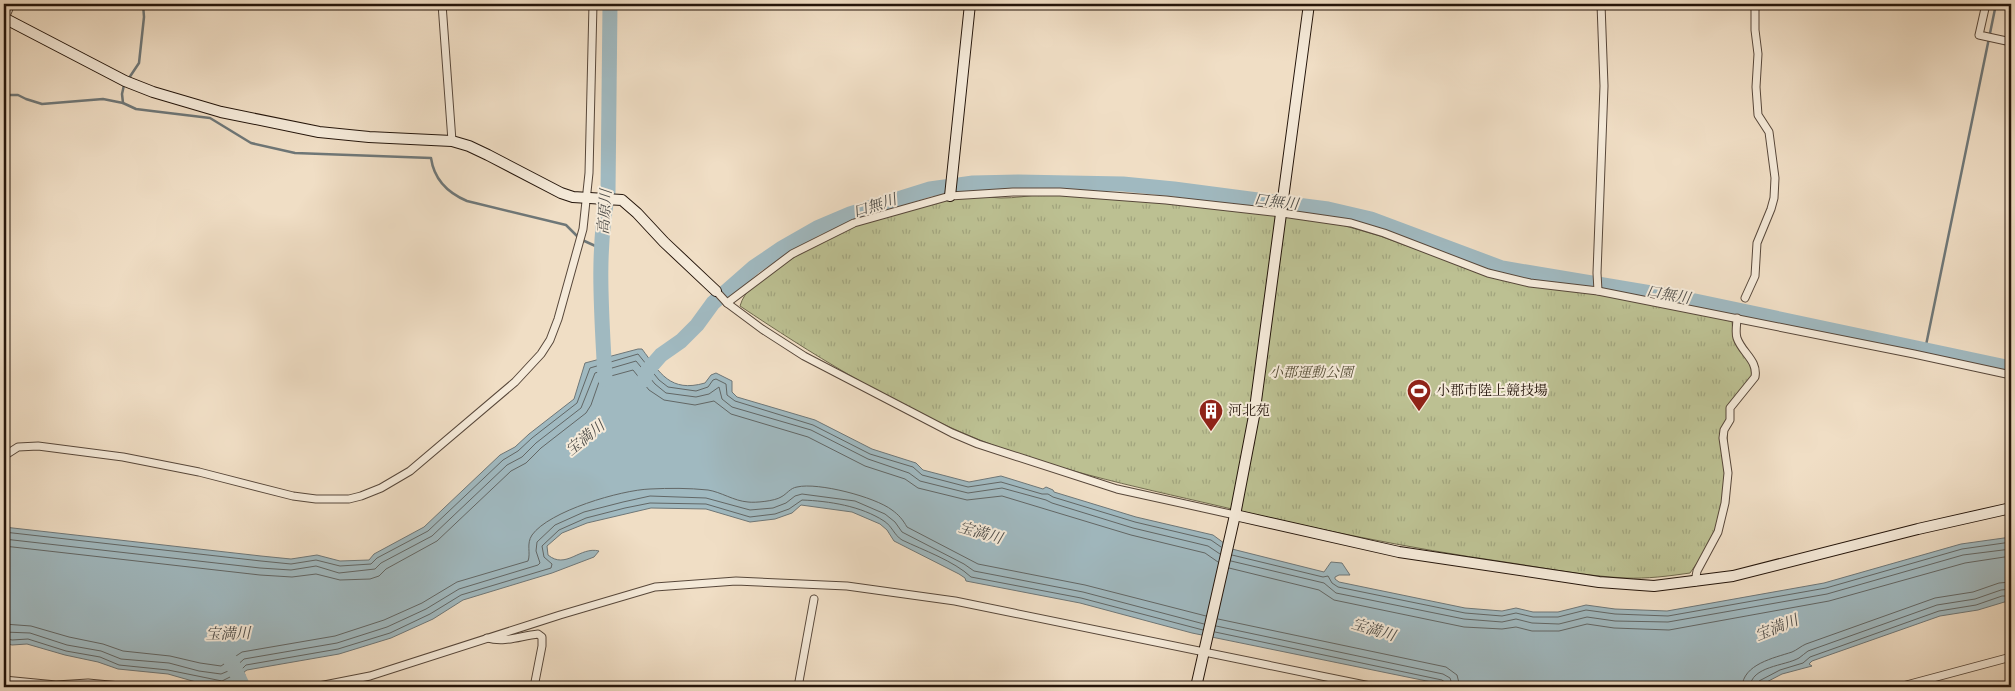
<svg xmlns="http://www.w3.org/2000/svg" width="2015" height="691" font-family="Vollkorn,'Noto Serif JP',serif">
  <defs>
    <pattern id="park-tufts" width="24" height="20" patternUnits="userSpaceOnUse" patternTransform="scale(1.25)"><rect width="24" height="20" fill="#bcc092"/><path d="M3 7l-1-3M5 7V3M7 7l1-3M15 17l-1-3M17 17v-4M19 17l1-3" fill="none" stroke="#a1a47d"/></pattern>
  </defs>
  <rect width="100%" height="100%" fill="#f0dec5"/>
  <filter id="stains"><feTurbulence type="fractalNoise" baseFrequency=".004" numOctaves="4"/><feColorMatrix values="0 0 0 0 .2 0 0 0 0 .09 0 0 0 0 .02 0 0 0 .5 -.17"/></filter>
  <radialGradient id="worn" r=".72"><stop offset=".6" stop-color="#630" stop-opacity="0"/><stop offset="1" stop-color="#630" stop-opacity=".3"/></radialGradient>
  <!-- park -->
  <path fill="url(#park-tufts)" stroke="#706a4e" d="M1042 194 1117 198 1222 207 1342 225 1380 236 1487 275 1526 285 1604 295 1732 320 1733 334 1753 366V375L1730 403 1728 411C1726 447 1729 497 1716 530 1710 546 1699 560 1690 573 1669 576 1647 579 1625 578 1585 576 1545 568 1505 562 1407 548 1315 529 1219 506 1133 486 1044 468 963 433 884 399 812 354 740 306 745 289 756 285 770 274 823 234 896 204 963 197 976 196 988 197 1001 198 1015 198 1029 196 1042 194Z"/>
  <!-- water -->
  <path fill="#a0b9c0" stroke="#6e7778" d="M638 349H642C660 373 670 393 705 383L711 375 716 373 732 381V392L737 397 815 420 872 449 916 463 923 470 969 482 1001 476 1043 489 1046 487 1053 490 1054 492 1136 517 1213 535 1232 549 1324 572 1331 562 1342 563 1350 575H1339L1335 577V579L1339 582 1465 608 1502 611 1516 608 1533 612H1558L1586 605 1615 609 1667 611 1824 583 1961 544 2011 537V600L1978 610 1940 616 1812 661 1809 664 1812 666 1782 674 1757 687H1456L1192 633 1080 603 966 581 965 578 959 574 894 541 887 530 880 524 852 512 801 505 792 513 775 519 750 522 706 509 651 508 587 523 562 533 547 546 548 555C566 570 580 546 599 551L594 557 552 573 463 600 433 619 391 638 339 654 247 670 244 672 245 675 224 686 196 682 168 674 118 669 98 662 65 655 27 644 12 645 4 643V527L261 556 291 559 317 555 340 561 369 560 374 554 424 527 500 455 515 447 529 434 574 399 585 363Z"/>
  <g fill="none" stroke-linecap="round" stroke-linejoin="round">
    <!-- shore -->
    <g stroke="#626766" stroke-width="1">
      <polyline points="4,532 261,561 291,564 316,560 340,566 371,564 377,558 428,531 503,460 518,451 532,438 577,403 590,368 638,354 659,380 668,387 696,391 708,387 713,380 716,379 726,384 727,395 735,401 813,425 870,454 913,467 922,475 968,487 1001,482 1042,494 1048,494 1053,497 1135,522 1211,540 1221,547"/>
      <polyline points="4,539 260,568 291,570 316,566 339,573 375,569 381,563 432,536 507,465 522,457 536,443 581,408 595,373 636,361 655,384 666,393 696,397 709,394 719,387 722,399 732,407 811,430 868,459 909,473 920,481 968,493 1002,488 1046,500 1052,503 1133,528 1208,546 1220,554"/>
      <polyline points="4,546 260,575 292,577 316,574 340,580 370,579 379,576 386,569 437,541 511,471 526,463 541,448 586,413 591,405 600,379 633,370 649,390 664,400 695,405 714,401 731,414 808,437 865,466 905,479 918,488 967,500 1002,496 1131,535 1205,553 1218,562"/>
      <polyline points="1232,555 1323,577 1328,576 1332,583 1338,587 1465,613 1502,616 1516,613 1533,617 1558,617 1586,610 1615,614 1668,616 1826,588 1962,549 2011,542"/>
      <polyline points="1231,561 1324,583 1336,593 1464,619 1502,622 1516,619 1532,623 1559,624 1587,617 1615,621 1668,622 1827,594 1963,555 2011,549"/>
      <polyline points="1229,568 1319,590 1334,600 1464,627 1502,629 1516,627 1532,631 1559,631 1587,624 1614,628 1669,630 1829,601 1965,563 2011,556"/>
      <polyline points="1218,619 1446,667 1457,675 1460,687"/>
      <path d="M4 624 31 626 69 637 103 644 123 651 170 656 200 663 221 666 242 652 335 636 384 620 422 603 457 582 528 561C531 553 526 544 532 535 549 511 621 490 650 489 669 488 689 488 708 490 721 492 734 501 748 502 755 503 775 501 781 497 787 494 790 488 797 487 818 482 875 497 892 510 899 515 903 520 907 527L978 564 1085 585 1206 616"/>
      <polyline points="1216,626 1443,674 1450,678 1453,687"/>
      <polyline points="4,632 30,633 67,645 101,651 121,659 169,663 199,671 221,674 233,669 244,659 337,643 387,627 426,609 459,589 538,565 540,563 536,551 537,542 555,525 584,512 623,502 650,496 706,498 750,510 773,508 786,503 795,496 802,494 855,501 885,514 895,522 902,532 964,564 974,571 1083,592 1204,624"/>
      <polyline points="1215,632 1442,680 1446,683 1446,687"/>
      <path d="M4 638 12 640 28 639 66 651 100 657 119 665 168 670 222 681 238 673 246 665 338 649 390 633 430 614 461 595 551 568 552 564 544 557 542 546 559 530 586 518 625 508 650 503 706 504 750 517 775 514 789 509 802 500C829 501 861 506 884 521 892 526 894 535 902 540 923 550 954 561 971 577L1081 598 1203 630"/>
      <path d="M1742 687C1743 664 1774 658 1792 652 1797 650 1801 646 1806 644L1935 598 1973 592 1999 583 2011 582"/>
      <path d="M1750 687C1751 666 1785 666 1799 658 1802 656 1805 653 1808 651L1937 605 1975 599 2001 590 2011 589"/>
      <polyline points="1756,687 1759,681 1780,670 1803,663 1810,657 1939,611 1976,605 2002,596 2011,596"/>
    </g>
    <!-- stream -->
    <g stroke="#6e7778" stroke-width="2.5">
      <polyline points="129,78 139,63 144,17 143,4"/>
      <path d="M4 95H18L26 99 42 104 103 99 123 103 136 109 152 111 210 118 251 143 295 153 431 158C434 179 448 193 467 201L566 225 580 239 602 249"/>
      <polyline points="123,103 122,94 124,85"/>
      <polyline points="1925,350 1996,4"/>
    </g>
    <!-- river -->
    <g stroke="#a0b9c0" stroke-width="15">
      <path d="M605 379C602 316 596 254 608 192L610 4"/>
      <polyline points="644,380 647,371 661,355 681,341 697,325 713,303 754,267 782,248 817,228 850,214 930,189 973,183 1018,182 1123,184 1174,189 1328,209 1371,219 1502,268 1681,298 2011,368"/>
      <polyline points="231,661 243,687"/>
    </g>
    <defs>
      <g id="street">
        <polyline points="442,4 452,141"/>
        <polyline points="1986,4 1979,35 2011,42"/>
        <polyline points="5,18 11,4"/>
        <polyline points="716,291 727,303 762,329 804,356 952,433 978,444 1117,489 1235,515"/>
        <polyline points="1598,291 1597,273 1604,86 1601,4"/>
        <polyline points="1745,298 1755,276 1757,243 1771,209 1774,198 1775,178 1769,132 1758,115 1756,87 1758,54 1755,30 1755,4"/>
        <polyline points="727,303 792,254 854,223 950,196 1013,192 1060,192 1166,200 1282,213 1351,223 1384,233 1488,273 1530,283 1598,291 1914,354 2011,375"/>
        <polyline points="4,456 18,447 38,446 123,457 199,472 293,496 316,499 349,499 361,496 381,488 410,471 515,382 541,354 550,340 558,319 583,229 589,173 593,4"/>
        <path d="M1695 582 1697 571 1718 532 1725 503 1728 473 1723 438 1724 430 1730 420V408L1755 377C1758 360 1742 353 1737 338 1735 332 1737 324 1737 318"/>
        <path d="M487 638C505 643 520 636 538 634L542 637V646L534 687"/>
        <polyline points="4,680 56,685 88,683 131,687"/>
        <polyline points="314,687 370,676 560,615 655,587 736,581 847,586 955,601 1375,687"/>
        <polyline points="798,687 814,599"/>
        <polyline points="1899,687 2011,657"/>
      </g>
      <g id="secondary">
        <polyline points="4,18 125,81 153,92 221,112 319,132 369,137 452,141 469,146 488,155 561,193 573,197 622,200 637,213 664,242 716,291"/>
        <polyline points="950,196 970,4"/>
        <polyline points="1235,515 1399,552 1599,582 1654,586 1733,576 1918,529 2011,508"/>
        <polyline points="1196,687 1235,515 1254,416 1309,4"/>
      </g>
    </defs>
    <!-- street casing -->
    <use href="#street" stroke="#57473a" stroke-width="9"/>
    <!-- secondary casing -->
    <use href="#secondary" stroke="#24150b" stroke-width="12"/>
    <!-- street -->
    <use href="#street" stroke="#f5ead9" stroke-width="7"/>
    <!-- secondary -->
    <use href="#secondary" stroke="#f5ead9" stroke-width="10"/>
  </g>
  <!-- icons -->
  <defs>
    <symbol id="stadium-pin" viewBox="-11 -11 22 30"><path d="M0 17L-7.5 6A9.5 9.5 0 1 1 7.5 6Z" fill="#8f2418" stroke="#f5ead9"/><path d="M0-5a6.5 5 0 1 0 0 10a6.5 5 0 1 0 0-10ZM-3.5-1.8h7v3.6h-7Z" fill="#fff"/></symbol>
    <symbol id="building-pin" viewBox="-11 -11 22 30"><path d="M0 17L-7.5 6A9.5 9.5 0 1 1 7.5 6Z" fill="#8f2418" stroke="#f5ead9"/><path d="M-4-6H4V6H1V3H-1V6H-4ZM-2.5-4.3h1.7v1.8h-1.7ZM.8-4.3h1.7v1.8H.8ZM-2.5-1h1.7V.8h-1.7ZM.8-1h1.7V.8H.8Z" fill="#fff"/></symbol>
  </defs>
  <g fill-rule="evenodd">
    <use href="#stadium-pin" x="1405" y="377" width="28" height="38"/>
    <use href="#building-pin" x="1197" y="397" width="28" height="38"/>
  </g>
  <g text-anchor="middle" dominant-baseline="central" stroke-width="4" stroke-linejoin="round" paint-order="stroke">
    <!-- park labels -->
    <g font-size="14" font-style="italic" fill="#59513a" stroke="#f5ead9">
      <text x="1311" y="373">小郡運動公園</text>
    </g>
    <!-- poi labels -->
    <g font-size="14" fill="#24150b" stroke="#f5ead9" text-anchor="start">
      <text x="1436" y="391">小郡市陸上競技場</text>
      <text x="1228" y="411">河北苑</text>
    </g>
    <!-- water labels -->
    <g font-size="15" font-style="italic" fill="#4f4e4a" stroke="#f5ead9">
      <text transform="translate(1276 203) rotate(7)">口無川</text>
      <text transform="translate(875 207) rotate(-18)">口無川</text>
      <text transform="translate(606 212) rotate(-86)">高原川</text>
      <text transform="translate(1668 296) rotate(10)">口無川</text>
      <text transform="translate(586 439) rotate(-39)">宝満川</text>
      <text transform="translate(980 534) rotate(16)">宝満川</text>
      <text transform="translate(1777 629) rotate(-22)">宝満川</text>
      <text transform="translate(1373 631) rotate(17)">宝満川</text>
      <text transform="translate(228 635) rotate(-1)">宝満川</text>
    </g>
  </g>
  <!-- margin -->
  <rect width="2015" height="691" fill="none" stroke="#f0dec5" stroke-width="20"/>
  <rect x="5" y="5" width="2005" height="681" fill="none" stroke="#24150b" stroke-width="2.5"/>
  <rect x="10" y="10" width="1995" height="671" fill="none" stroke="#24150b"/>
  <rect width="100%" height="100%" filter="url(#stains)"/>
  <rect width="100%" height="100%" fill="url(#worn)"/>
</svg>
